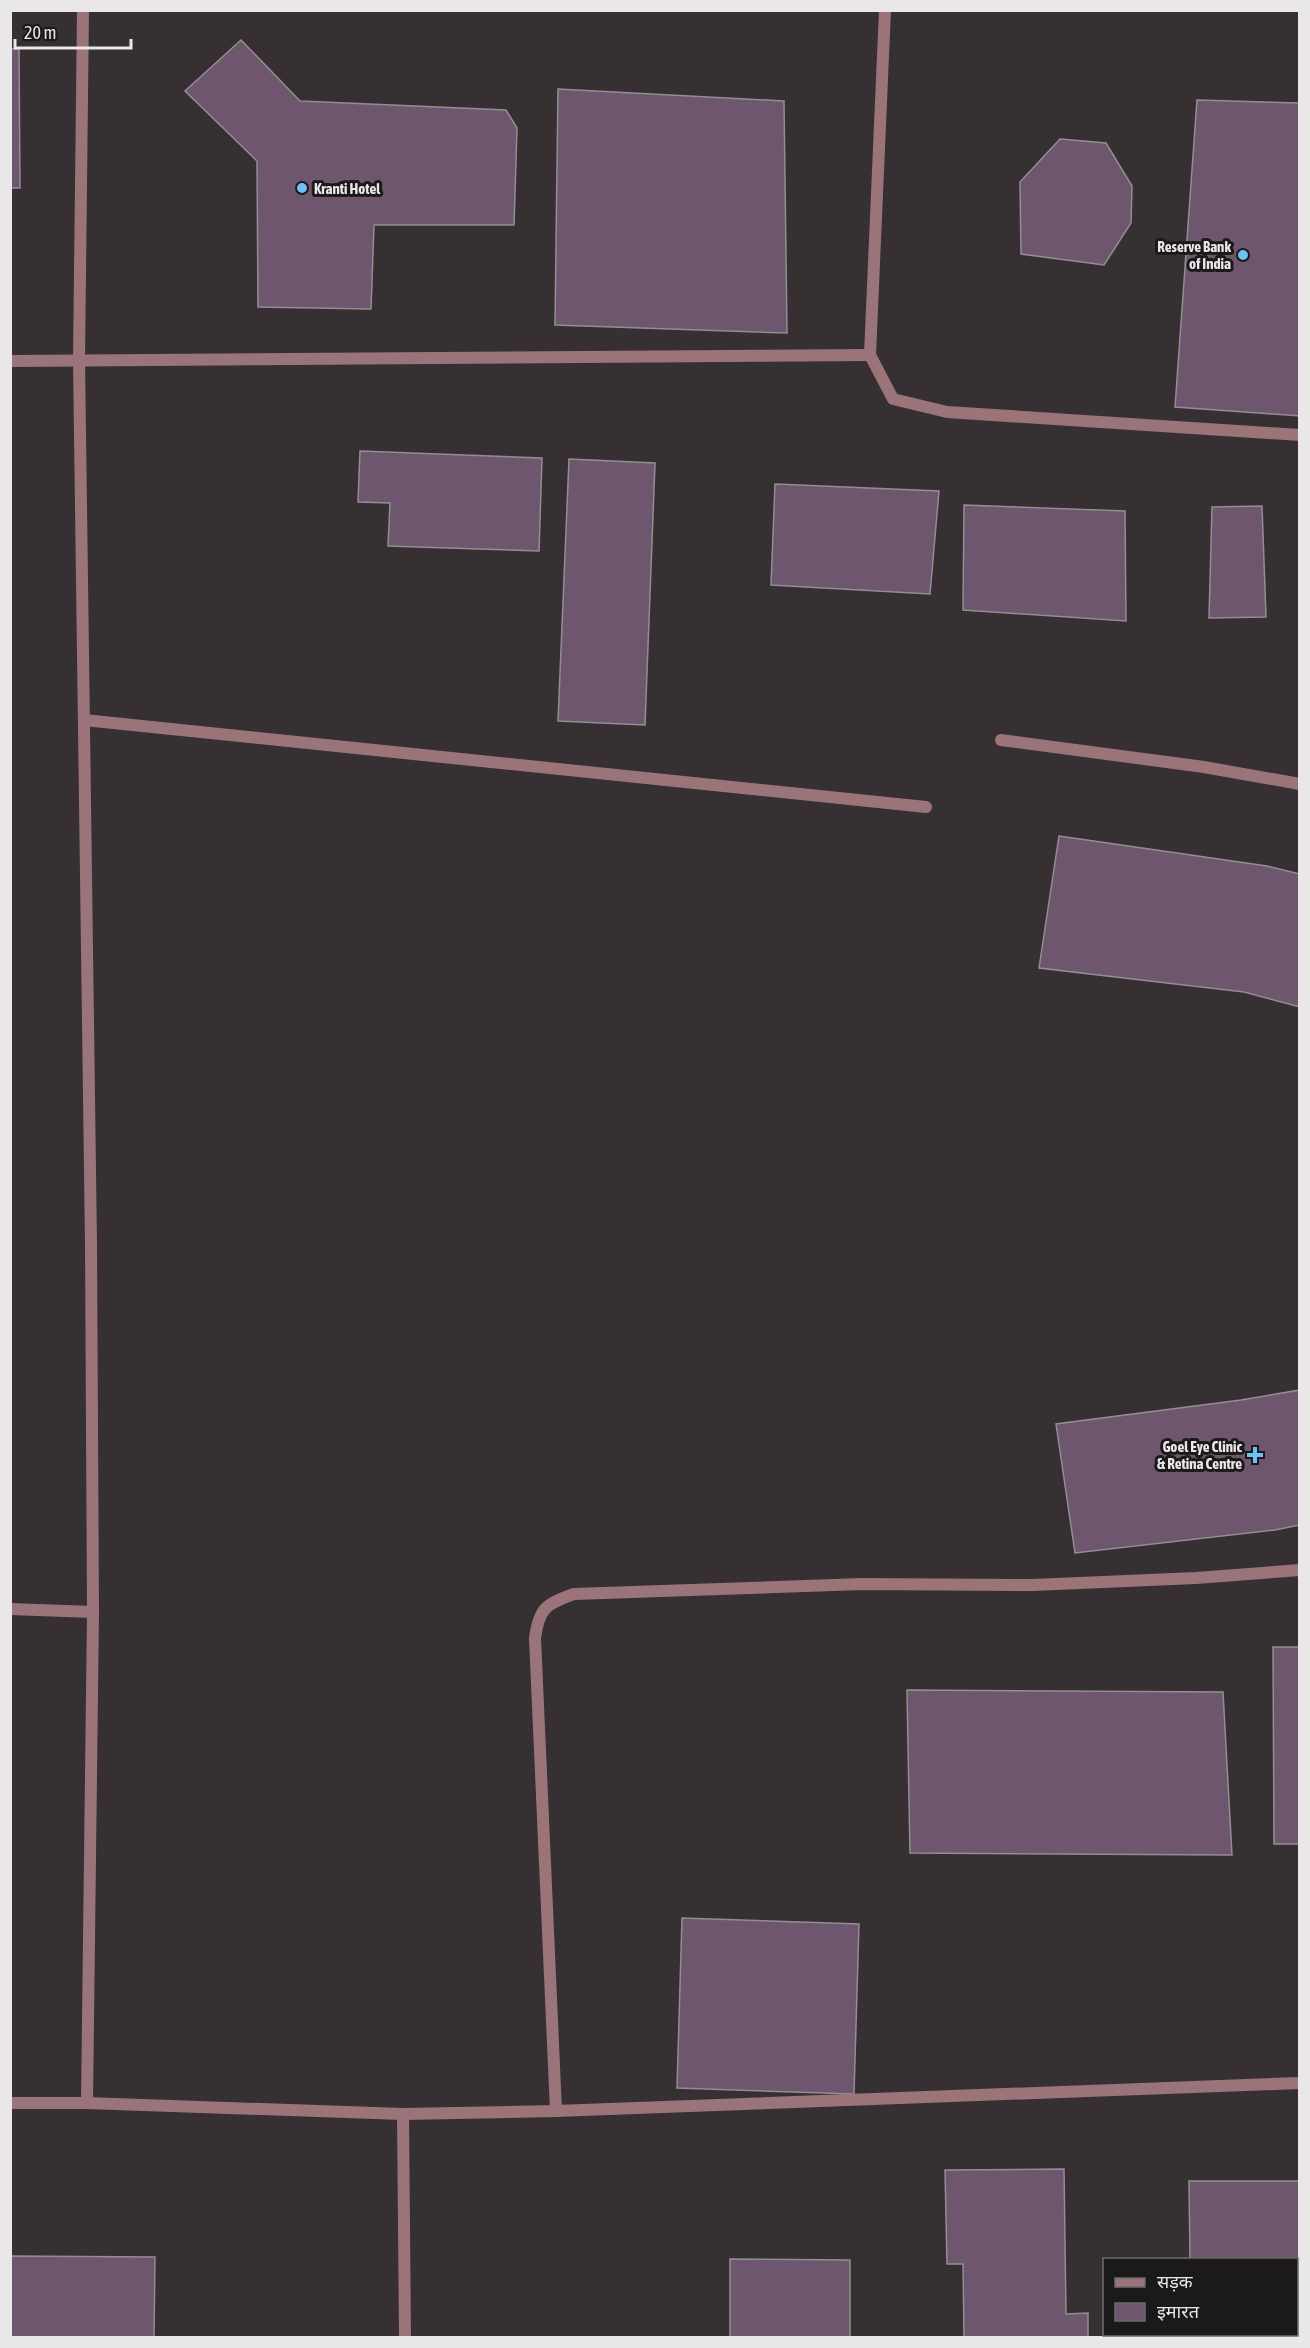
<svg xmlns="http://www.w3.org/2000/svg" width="1310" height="2348" font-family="'Asap Condensed','Noto Sans Devanagari',sans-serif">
  <rect width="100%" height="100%" fill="#363033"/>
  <!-- building -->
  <g fill="#6d566e" stroke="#928e93" stroke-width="1.5">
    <polygon points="241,40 300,101 506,110 517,128 514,225 374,225 371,309 258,307 257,161 185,91"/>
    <polygon points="10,49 19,49 20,188 10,188"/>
    <polygon points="558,89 784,101 787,333 555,325"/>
    <polygon points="1197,100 1300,103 1300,416 1175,407"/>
    <polygon points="1060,139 1106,143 1132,186 1131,223 1104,265 1021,254 1020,182"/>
    <polygon points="360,451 542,458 539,551 388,546 390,503 358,502"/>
    <polygon points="569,459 655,463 645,725 558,721"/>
    <polygon points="775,484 939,491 930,594 771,585"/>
    <polygon points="964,505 1125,511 1126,621 963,610"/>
    <polygon points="1262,506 1266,617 1209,618 1212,507"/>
    <polygon points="1059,836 1267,866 1300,874 1300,1007 1244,992 1039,968"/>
    <polygon points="1300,1390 1300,1525 1275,1530 1075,1553 1056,1424 1241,1400"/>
    <polygon points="1273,1647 1300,1647 1300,1844 1274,1844"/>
    <polygon points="907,1690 1223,1692 1232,1855 910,1853"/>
    <polygon points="682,1918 859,1924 854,2094 677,2088"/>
    <polygon points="1064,2169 1066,2314 1088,2313 1088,2338 964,2338 963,2264 947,2264 945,2170"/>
    <polygon points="1189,2181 1300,2181 1300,2338 1191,2338 1191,2334 1296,2334 1296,2260 1190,2260"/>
    <polygon points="10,2256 155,2257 154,2338 10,2338"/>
    <polygon points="730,2259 850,2260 850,2338 730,2338"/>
  </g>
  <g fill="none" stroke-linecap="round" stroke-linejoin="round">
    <!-- lane -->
    <g stroke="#9a7479" stroke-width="12">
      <polyline points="83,10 79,360 91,1243 93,1612 87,2103"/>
      <polyline points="885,10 870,355 893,399 947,412 1300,435"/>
      <polyline points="10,361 870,355"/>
      <polyline points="84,720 926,807"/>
      <polyline points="1001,740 1204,767 1300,784"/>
      <polyline points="10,1609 93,1612"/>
      <path d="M556 2111 535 1638C539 1608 546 1604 574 1594L862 1584 1033 1585 1196 1578 1300 1570"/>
      <polyline points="403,2114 405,2338"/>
    </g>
    <!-- street -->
    <polyline stroke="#9a7479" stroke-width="12" points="10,2103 87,2103 403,2114 556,2111 1300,2083"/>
  </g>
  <!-- markers -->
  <g fill="#6dc2f3" stroke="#1c191a" stroke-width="2">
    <circle cx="302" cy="188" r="6"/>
    <circle cx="1243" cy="255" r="6"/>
    <path d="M1252 1446h6v6h6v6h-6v6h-6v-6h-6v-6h6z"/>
  </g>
  <g text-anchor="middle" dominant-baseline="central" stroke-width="6" stroke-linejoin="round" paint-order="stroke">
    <!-- poi labels -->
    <g font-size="15" font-weight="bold" fill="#eae7e8" stroke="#1c191a" text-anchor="end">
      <text x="314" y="188" text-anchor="start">Kranti Hotel</text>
      <text x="1231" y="246">Reserve Bank<tspan x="1231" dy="17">of India</tspan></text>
      <text x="1242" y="1446">Goel Eye Clinic<tspan x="1242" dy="17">&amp; Retina Centre</tspan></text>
    </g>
  </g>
  <!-- border -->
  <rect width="1310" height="2348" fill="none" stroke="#eae7e8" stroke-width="24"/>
  <!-- legend -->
  <rect x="1103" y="2258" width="195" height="78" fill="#1c191a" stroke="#6e6b6c" stroke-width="1.5"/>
  <rect x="1115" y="2278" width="30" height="9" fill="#9a7479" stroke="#6e6b6c" stroke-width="1.5"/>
  <text x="1157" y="2288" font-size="18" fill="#eae7e8">सड़क</text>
  <rect x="1115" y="2303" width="30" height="18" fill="#6d566e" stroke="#6e6b6c" stroke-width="1.5"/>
  <text x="1157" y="2318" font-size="18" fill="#eae7e8">इमारत</text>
  <!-- scale -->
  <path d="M15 39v9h116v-9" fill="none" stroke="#eae7e8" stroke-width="3"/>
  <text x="24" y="39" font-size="18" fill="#eae7e8" stroke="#1c191a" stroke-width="4.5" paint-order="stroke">20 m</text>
</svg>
